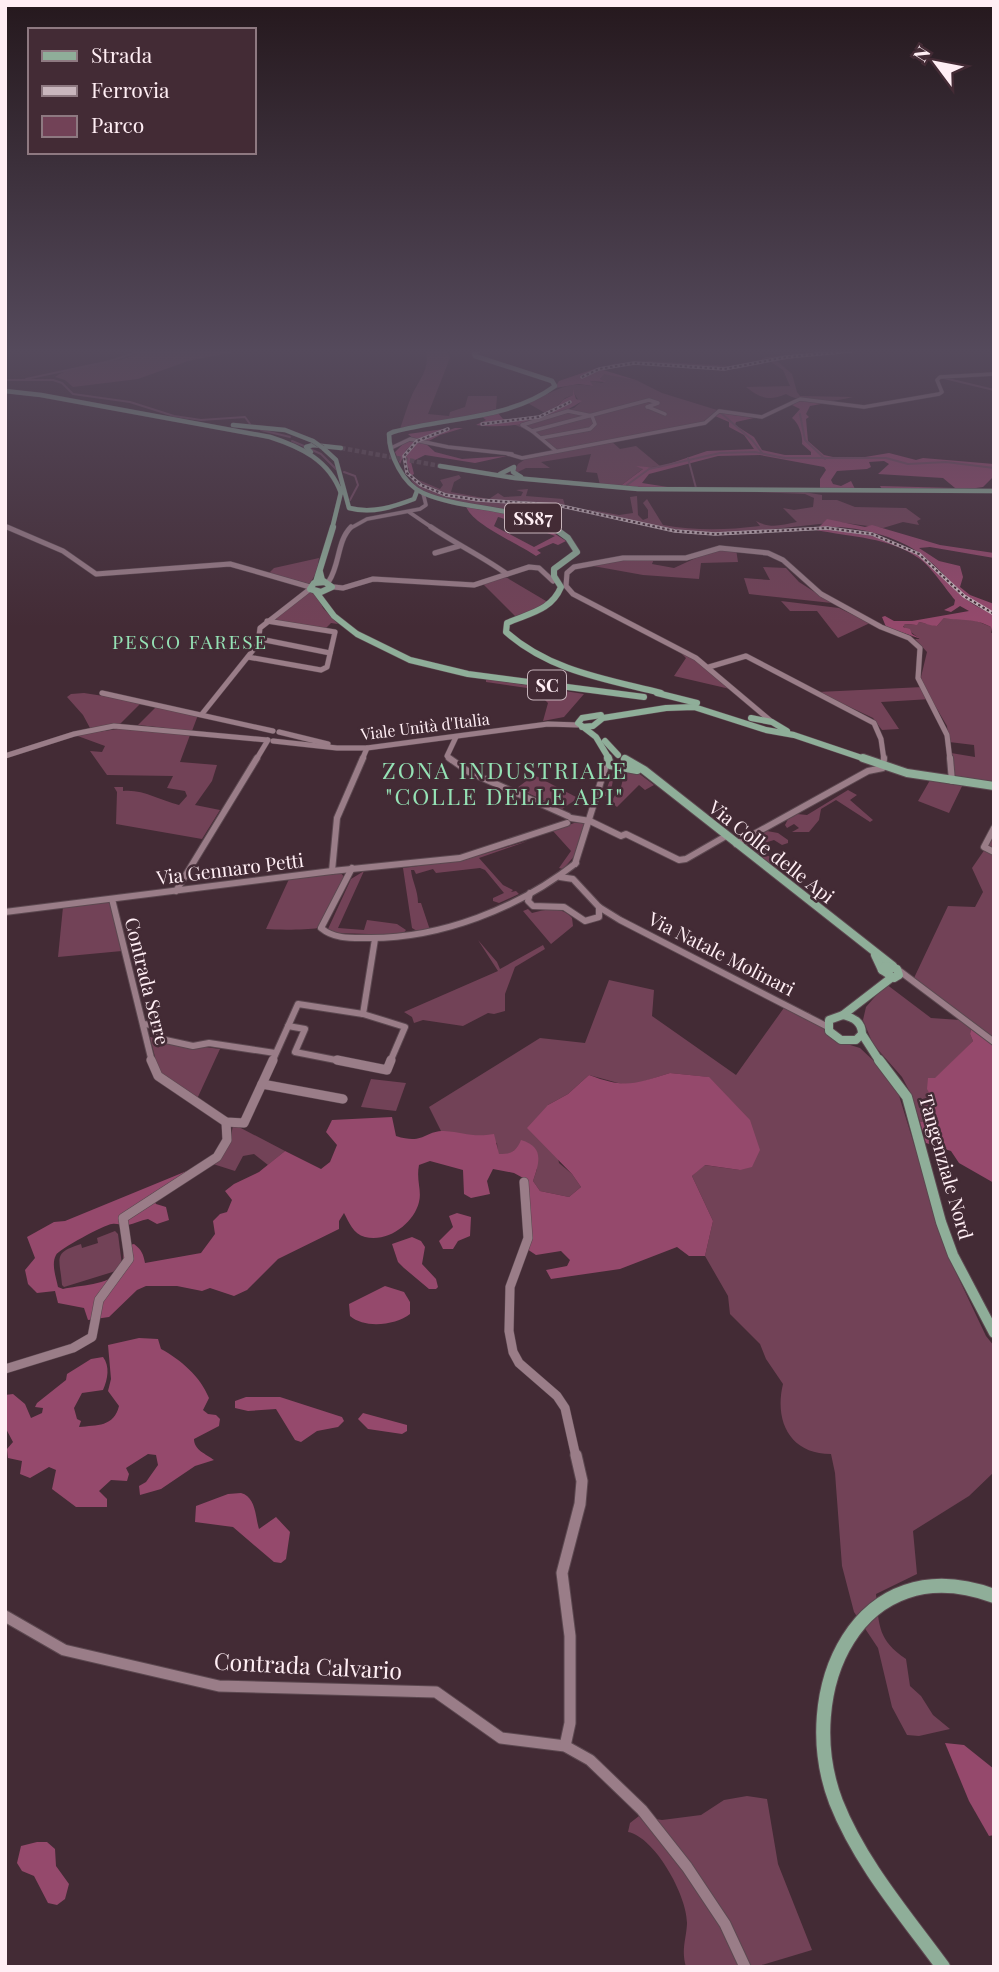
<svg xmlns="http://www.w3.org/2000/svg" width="999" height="1972" font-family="'Playfair Display',serif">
  <rect width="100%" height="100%" fill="#432b35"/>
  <!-- green -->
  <g fill="#724257">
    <path d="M142 351H238L188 361 138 379 73 387 65 380 55 377C76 361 115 367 142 351Z"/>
    <path d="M426 351H447L450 358 428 414 449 416 450 412 465 407 468 396H497L496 409 456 420 400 429C404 418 407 406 412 395 419 380 430 369 426 351Z"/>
    <path d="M801 354 807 356 777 361 792 374 797 392 800 396 853 397C833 402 805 405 786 394 768 402 759 397 746 387L790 386 783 370 771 362 737 369H702L653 364 608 367 612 364 649 361 730 366 756 362 766 357Z"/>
    <path d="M604 373 638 381 662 393 717 410 703 422 553 451 532 432 513 424 574 408 580 403 573 391V395L565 398 554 409 545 413 526 402C551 396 562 380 591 386L590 381 602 383 604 382 600 379Z"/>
    <polygon points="611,441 620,449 636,446 660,466 644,468 619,487 600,485 597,473 586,472 591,454 541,462 550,468 526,468 516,473 515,470 518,464 527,458"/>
    <path d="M459 475 461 478 454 482 451 492 489 499 498 493 504 497 521 496 523 492 516 490 528 489 526 496 563 499 565 505C517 497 454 508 414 478L440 489 443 485 440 480Z"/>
    <path d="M411 479C442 502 479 498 516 502 524 503 532 506 542 507L520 508 515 512C492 507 417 501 411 479Z"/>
    <path d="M730 491 804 492 822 495V500H837L855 507 906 508 921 519 917 521 919 525 903 522 883 528 838 522 747 532 697 533 650 525 586 509 619 515 633 513 630 497 637 496 638 515 643 520 648 518V510L643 503 647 499 663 525C697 531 726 530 760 526L756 521C771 529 781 525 797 522L783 508 794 510 813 507 814 498 805 494Z"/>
    <polygon points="736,549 738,562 701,563 699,579 643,575 593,566 623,559 654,559 652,564 674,568 711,551"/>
    <polygon points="319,558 317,571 310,584 269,573 274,568"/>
    <polygon points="763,567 786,568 799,582 832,603 749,594 744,578 770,580"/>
    <polygon points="504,576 546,601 550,602 516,617 483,584"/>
    <polygon points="310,592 317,594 323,608 338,624 331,623 326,628 272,620"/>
    <polygon points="781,601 839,608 870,623 838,638 817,611 790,611"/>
    <polygon points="944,618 972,619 991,627 991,633 994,632 994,783 965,780 949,813 918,801 933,775 953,778 951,753 975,757 974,745 949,742 947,726 931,699 881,702 899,729 882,730 873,718 818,692 923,687 921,677 927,652 915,639 920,639 903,626 905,624 914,625 919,622 937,626"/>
    <polygon points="680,652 693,658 730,689 674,676 686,658"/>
    <polygon points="486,679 584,694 564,717 543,721 548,703 534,689 486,682"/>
    <polygon points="84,693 142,702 119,725 90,728 83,715 67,697 71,694"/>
    <polygon points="156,707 198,715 192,731 138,725"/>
    <path d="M125 728 190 735 180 762 217 765 212 781 195 805 220 810 202 839 116 824 117 792 114 787H123V791C143 789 159 800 179 805L187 796 185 791 167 788 173 776 107 775 90 751 102 752 105 746 75 735Z"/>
    <polygon points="614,769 637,772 654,785 645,790 639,785 617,807 611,802 617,792 620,791 624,775 614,775 610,796 604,796"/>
    <polygon points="534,775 578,798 562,809 517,788"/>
    <polygon points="848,790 857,795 850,800 873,820 870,822 836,800 821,809 819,820 809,832 792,832 799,828 794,824 787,828 785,825 788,819 797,814 807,815"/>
    <polygon points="574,823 586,823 577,853 563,869 559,868 571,851 553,831"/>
    <polygon points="767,831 778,833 788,840 788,843 782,845 774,840 755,846 770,857 780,858 776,871 743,845"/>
    <polygon points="994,836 994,1038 914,978 948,906 975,907 983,892 972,868"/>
    <path d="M528 841 479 858 503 885 513 890 511 892 516 891 519 894 499 903 493 901V898L504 893 485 870 480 868 436 873 433 869 416 874 414 870H411C412 881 418 890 418 903H421L430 930 417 931 412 928 403 868 463 860Z"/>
    <polygon points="364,871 338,928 364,930 367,920 397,924 406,930 402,935 335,933 328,929 351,879"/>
    <path d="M341 873 344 877 318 928C306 930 278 930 266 929L289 879Z"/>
    <polygon points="110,902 122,951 58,957 63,907"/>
    <path d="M528 909 532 913C546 909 562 906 572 918L573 926 551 944 523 911Z"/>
    <polygon points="478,940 497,962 500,969 543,945 545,949 515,967 505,994 505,1011 494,1014 488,1013 463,1026 423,1020 414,1023 412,1017 404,1012 498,971"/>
    <path d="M609 980 654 990 652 1016 736 1075 786 1005 810 1013 834 1040 860 1048 876 1063 897 1089 949 1258 986 1336 994 1346V1472L969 1496 913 1531 917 1574 876 1594C879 1626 878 1640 906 1659L910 1686 921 1696 933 1715 950 1729 919 1736 907 1735 892 1707 878 1648 854 1612 842 1566 835 1473 831 1454C790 1454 774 1421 783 1384L766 1359 760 1344 730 1314 728 1296 705 1256 713 1221 692 1176 704 1165 740 1170 749 1120 708 1077 670 1073 629 1086 589 1075 568 1094 548 1105 559 1163 572 1174 581 1187 569 1197 540 1191 533 1181 537 1169 517 1149 509 1154H498L497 1143 441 1131 429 1107 540 1038 585 1043Z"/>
    <polygon points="886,984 931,1018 960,1020 971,1029 970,1034 973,1041 935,1079 936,1104 926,1122 920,1122 911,1094 902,1077 873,1044 863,1020 866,1007"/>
    <polygon points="150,1037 188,1048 205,1047 220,1049 197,1099 159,1073"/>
    <polygon points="371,1079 406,1083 396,1111 361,1107"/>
    <polygon points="233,1125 237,1126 285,1151 268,1165 254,1154 243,1156 235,1171 213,1164 230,1142"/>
    <path d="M115 1231 118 1234 122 1265 119 1270 64 1287 62 1285C60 1258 52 1253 81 1244L82 1248 98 1243 97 1238Z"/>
    <path d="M747 1796 767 1799 778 1864 812 1950 755 1967H686C681 1950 686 1940 687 1924 688 1897 655 1837 628 1832L630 1823 639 1816 662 1820 701 1815 724 1800Z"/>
  </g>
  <!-- forest -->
  <g fill="#95496c">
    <polygon points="597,368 639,381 604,374 600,379 606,382 590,381 593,386 579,384 555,388 559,381"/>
    <path d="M573 389 576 399 582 401C555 420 509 430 476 425L486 420 481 416 498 413 503 419C518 421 544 419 555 408 566 399 558 402 573 395Z"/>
    <path d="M799 400 826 403 810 406 806 414 809 417 806 419 808 441 824 455 833 457 853 459 889 453 916 460 923 458 994 464V476L983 487 976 488 882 489 880 486 955 488 943 478 878 474 889 464 884 461 869 462 871 467 867 469 837 471 831 480 833 484 841 486 851 481 855 489H824L820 488V479L826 470 824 467 760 455 718 456 649 474 642 483 674 488 619 487 643 469 636 466 657 468 707 451 754 449 744 435 729 427V422L715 416 721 412 754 418 736 422 735 425 754 437 762 450 785 455H811V452L802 444C803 436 799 423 792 418L800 409 790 404Z"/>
    <polygon points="455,428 463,428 440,435 425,443 435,452 462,459 507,456 475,463 425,455 411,462 414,474 411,476 405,458 416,441 406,450 400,464 395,452 405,442 415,440 408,434 444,429 423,439"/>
    <path d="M466 506 490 508 526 519C510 527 514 521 498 517L494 526 534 547 555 536 547 533 551 530 535 521 566 541 558 545 553 543 537 550 541 553 536 556C519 544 471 524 466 506Z"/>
    <path d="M827 519 865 527 872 525 940 545 994 553V558L930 547 919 548 939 561 960 566 963 577 960 587 970 595 994 604V613C963 602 950 577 926 558 900 536 855 525 822 527 856 535 894 534 923 558 949 579 959 602 994 614V632L992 633 991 627C975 618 962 621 944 618L937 626C930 626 926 623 919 622L917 625 905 624 903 627 910 629 912 634 921 639 886 627 882 617 885 616 894 621H912L969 611 960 606 951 612 944 610 954 605 955 600C945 588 931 567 920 559 890 537 850 537 816 530Z"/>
    <polygon points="971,1029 994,1046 994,1183 959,1163 951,1151 926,1143 920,1122 926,1122 936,1105 927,1089 928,1078 935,1078 973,1041 970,1034"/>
    <path d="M670 1073 709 1077 750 1120 760 1150 752 1167 740 1170 705 1165 692 1176 713 1221 705 1256H689L677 1247 620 1269 551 1279 546 1270 567 1266 570 1260 561 1251 536 1255 527 1249C537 1225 526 1205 525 1179L514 1173 493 1169 487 1181 490 1194 471 1198 464 1194 463 1170 430 1161 419 1165C416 1181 422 1190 419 1202 414 1223 388 1243 365 1237 353 1234 349 1222 344 1213L339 1221V1229L278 1259 247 1290 234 1296 210 1288 202 1291 177 1286H146L137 1290 109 1317 88 1320 84 1308 58 1303 55 1291 37 1293 28 1284 25 1270 35 1258 27 1237 54 1222 65 1221 199 1166 150 1195 156 1204 166 1207 169 1220 157 1224 148 1219C141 1220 134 1224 128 1225 123 1226 117 1223 112 1224 105 1224 58 1250 56 1255 51 1264 56 1277 58 1287L63 1289C79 1285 110 1286 121 1269 125 1263 122 1253 124 1246L134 1244C142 1250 143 1254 145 1263L201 1253 215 1234 213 1221 220 1214 227 1212 232 1200 225 1191 234 1184 259 1172 285 1151 321 1169 330 1162 337 1145 326 1132 332 1120 392 1117 396 1136C424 1145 424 1131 444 1131 464 1132 472 1138 494 1134L499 1154C511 1154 516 1152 521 1140 545 1147 539 1163 533 1181L540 1191 569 1197 581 1187 572 1174 527 1128 548 1105 568 1094 589 1075C626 1089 634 1084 670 1073Z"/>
    <polygon points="457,1213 471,1217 470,1236 458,1241 453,1249 443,1249 439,1241 453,1227 449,1216"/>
    <polygon points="412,1237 421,1241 425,1247 422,1264 436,1279 438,1287 436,1289 429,1289 404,1268 398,1262 392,1244"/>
    <path d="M385 1286 404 1292 410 1302V1314C396 1325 365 1329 350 1316L349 1304Z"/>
    <path d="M139 1338 158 1339 161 1349C181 1360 200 1376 209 1398L203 1410 208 1414 216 1415 220 1419 219 1426 194 1439C194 1450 206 1454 214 1460L195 1466 161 1489 140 1495 139 1486 146 1482 158 1465 156 1455 148 1454 126 1468 129 1474 127 1481 111 1480 99 1491 107 1499V1507H76L52 1489 56 1470 49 1467 30 1478 20 1474 22 1461 8 1458 7 1449 13 1442 5 1427V1395L13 1394 25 1404 31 1418 42 1413 43 1408 35 1407 37 1403 66 1380 67 1374 91 1359 103 1357C110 1366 108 1379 103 1390L82 1393 74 1408 77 1419 81 1421 79 1427C97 1425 114 1427 119 1406L108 1391 111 1379 108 1345Z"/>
    <polygon points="246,1397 280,1397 342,1417 344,1421 338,1427 317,1431 301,1442 295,1440 276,1409 248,1411 235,1408 235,1401"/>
    <polygon points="363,1413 407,1425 407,1431 402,1434 368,1429 358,1419"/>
    <path d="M241 1493C256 1497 255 1516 259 1529L276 1517 290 1532 286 1559 281 1563 274 1562 233 1527 195 1522 196 1506 228 1494Z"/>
    <polygon points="945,1743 964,1745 994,1769 994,1835 989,1836 969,1801"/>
    <polygon points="37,1842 47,1842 55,1849 56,1866 69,1884 65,1899 57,1905 48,1903 34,1876 22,1871 17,1863 21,1846"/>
  </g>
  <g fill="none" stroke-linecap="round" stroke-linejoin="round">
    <!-- stream -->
    <g stroke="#754a60" stroke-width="2">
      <polyline points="944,378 994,390"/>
      <polyline points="26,379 110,361 141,351"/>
      <polyline points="5,380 53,380 62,383 73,394 130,402 174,416 201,420 245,417 250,424"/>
      <polyline points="721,413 752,440 762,453"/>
      <polyline points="800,414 805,440 825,459"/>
      <polyline points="261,430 290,437"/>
      <polyline points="292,441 304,446"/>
      <polyline points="310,449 321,454 336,469"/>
      <polyline points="688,458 696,488"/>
      <polyline points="344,472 355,476 358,485 350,500"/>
      <polyline points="627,485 649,469 720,453 755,452 785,458 886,458 908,464 946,462 994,468"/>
    </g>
    <!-- major-tunnel -->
    <polyline stroke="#5f4852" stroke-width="4.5" stroke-dasharray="4.5 2.5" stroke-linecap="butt" points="341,448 440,466"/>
    <defs>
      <g id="minor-far4">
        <polyline points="648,407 665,414"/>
        <polyline points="532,431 522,425 568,411 592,416 595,424 590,429 541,438"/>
        <polyline points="391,448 410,439 448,447 512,454"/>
        <polyline points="556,451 532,431 649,400 658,403 647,407"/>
        <polyline points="508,454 522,458 705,423 719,411 762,417 800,399 864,407 939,394 942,392 937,380 940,377 994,374"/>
        <polyline points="409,512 434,529"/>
        <polyline points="5,526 12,529"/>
        <polyline points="349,529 367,519 420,509 426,505 423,493"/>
      </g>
      <g id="minor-far3">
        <polyline points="7,527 63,551 96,574 230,564 310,587"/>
        <path d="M431 527C456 544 482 556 507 574"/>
        <polyline points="435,553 459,546"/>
        <path d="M329 581C340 564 337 541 351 527"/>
        <polyline points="334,587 343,588 373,579 474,585 529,567 539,568 553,581"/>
        <polyline points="260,639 330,653"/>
        <polyline points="248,657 321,670 327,667 335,632 267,621"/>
        <polyline points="709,667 746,656 874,723 881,739 884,760"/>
        <polyline points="102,693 273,731"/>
        <polyline points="202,714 258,644 260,628 310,589"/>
        <polyline points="772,722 696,658 573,594 566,586 567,573 574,567 623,558 686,558 720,548 768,553 783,560 821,594 881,627 909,638 920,648 918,678 947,735 950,760"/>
        <polyline points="279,732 328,744"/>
        <polyline points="273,741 337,748 367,748 548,724 579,725"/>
        <polyline points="5,756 74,734 114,726 267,740"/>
        <polyline points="256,760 268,740"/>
        <polyline points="362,760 367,748"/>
        <polyline points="451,760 447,756 456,737"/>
      </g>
      <g id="minor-far2">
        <polyline points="449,758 469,772 568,816"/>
        <polyline points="950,758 952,781"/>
        <polyline points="571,818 590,821 621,836 626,834 679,860 686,859 726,836"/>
        <polyline points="994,828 984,847 994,852"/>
        <polyline points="736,844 868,771 883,768 884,758"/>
        <polyline points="575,864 607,762"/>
        <path d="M352 868 321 928C334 939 351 938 367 938 440 939 519 908 576 863"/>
        <polyline points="332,871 337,818 363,758"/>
        <polyline points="560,877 573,879 599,907 620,920 828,1027"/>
        <polyline points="176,891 257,758"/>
        <polyline points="530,893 528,901 533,906 564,907 585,921 599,917 599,907"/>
        <polyline points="112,899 152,1062"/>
        <polyline points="5,912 332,871 460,858 567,823"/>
        <polyline points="897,969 994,1042"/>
        <polyline points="363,1014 375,939"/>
        <polyline points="143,1024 153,1025 161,1039 193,1046 209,1043 275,1053"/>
        <polyline points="288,1026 305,1029 295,1052 346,1062"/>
        <polyline points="272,1062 298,1004 363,1014 405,1027 390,1062"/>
      </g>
      <g id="minor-far1">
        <polyline points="151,1060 158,1076 226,1122 244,1123 262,1084 343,1099"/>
        <polyline points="337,1060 387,1070 391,1060"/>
        <polyline points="262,1084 273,1060"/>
        <polyline points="524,1182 528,1238 510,1287 509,1331 513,1352 519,1363 557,1396 565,1408 576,1457"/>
        <polyline points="5,1369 73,1348 92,1337 99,1300 129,1259 123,1218 217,1157 227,1140 226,1122"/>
      </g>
      <g id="minor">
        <polyline points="5,1616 64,1650 219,1686 436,1692 501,1738 565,1746 590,1760 642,1810 687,1867 725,1924 745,1967"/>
        <polyline points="565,1746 570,1723 570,1636 562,1573 580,1504 582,1481 576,1455"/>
      </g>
      <g id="major-far4">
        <path d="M478 351 474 353 475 356 552 381 555 386C509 420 447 417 393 432L389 434C389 455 403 484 423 493 465 511 515 505 555 529"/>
        <path d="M5 391 41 395 270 437C301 447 329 460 341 493"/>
        <polyline points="233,425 285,430 313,441"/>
        <path d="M323 448 336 460 349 508C372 514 393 507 414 499L417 491"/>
        <polyline points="311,452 306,447 313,445 341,448"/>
        <polyline points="440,466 515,478 638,489 994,491"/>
        <polyline points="500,474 514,467 513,472 521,477"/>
        <polyline points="332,529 342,488"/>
      </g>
      <g id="major-far3">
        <path d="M553 527 568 538 577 552 554 569V576L561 587C551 611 529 613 507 623L506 632C550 671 606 679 661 693"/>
        <polyline points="320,572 322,580 332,587 321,592 310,589 314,583 325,582"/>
        <polyline points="316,582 333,527"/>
        <polyline points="316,592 334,616 357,634 410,660 468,674 644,697"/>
        <polyline points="657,693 697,703"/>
        <polyline points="601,715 582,718 578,723 596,737 608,757"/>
        <polyline points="751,718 772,722 787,731"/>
        <polyline points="582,727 593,726 603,718 666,708 694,707 766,730 794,735 868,760"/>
        <polyline points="605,741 618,755"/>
        <polyline points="608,757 609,760"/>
      </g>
      <g id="major-far2">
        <polyline points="608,758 610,765 637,770"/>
        <polyline points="863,758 907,773 994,786"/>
        <polyline points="625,759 644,770 893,966"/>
        <polyline points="875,955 882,970"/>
        <polygon points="885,966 897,969 899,975 894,978 882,970"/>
        <path d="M843 1015C854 1018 862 1022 862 1034L856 1040H841L829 1031V1020Z"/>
        <polyline points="843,1015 891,978"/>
        <polyline points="862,1034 880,1062"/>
      </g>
      <polyline id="major-far1" points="879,1060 907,1097 941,1222 953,1255 994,1333"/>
      <path id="major" d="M943 1967C905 1915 860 1863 836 1802 794 1692 858 1546 994 1596"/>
    </defs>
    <!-- minor-far4 casing -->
    <use href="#minor-far4" stroke="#5c4850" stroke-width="4.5"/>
    <!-- minor-far3 casing -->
    <use href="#minor-far3" stroke="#5c4850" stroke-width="6"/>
    <!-- minor-far2 casing -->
    <use href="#minor-far2" stroke="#5c4850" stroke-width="8"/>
    <!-- minor-far1 casing -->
    <use href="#minor-far1" stroke="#5c4850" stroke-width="10"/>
    <!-- minor casing -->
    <use href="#minor" stroke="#5c4850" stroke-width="13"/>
    <!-- major-far4 casing -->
    <use href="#major-far4" stroke="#5c4850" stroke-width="5"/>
    <!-- major-far3 casing -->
    <use href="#major-far3" stroke="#5c4850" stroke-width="7"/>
    <!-- major-far2 casing -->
    <use href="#major-far2" stroke="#5c4850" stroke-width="10"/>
    <!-- major-far1 casing -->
    <use href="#major-far1" stroke="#5c4850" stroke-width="12"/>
    <!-- major casing -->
    <use href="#major" stroke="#5c4850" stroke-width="16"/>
    <!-- minor-far4 -->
    <use href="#minor-far4" stroke="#9a7d88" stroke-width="3.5"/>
    <!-- minor-far3 -->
    <use href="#minor-far3" stroke="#9a7d88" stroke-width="5"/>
    <!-- minor-far2 -->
    <use href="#minor-far2" stroke="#9a7d88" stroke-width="6"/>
    <!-- minor-far1 -->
    <use href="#minor-far1" stroke="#9a7d88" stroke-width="9"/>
    <!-- minor -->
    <use href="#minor" stroke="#9a7d88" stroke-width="11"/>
    <!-- major-far4 -->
    <use href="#major-far4" stroke="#8fae99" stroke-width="4.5"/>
    <!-- major-far3 -->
    <use href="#major-far3" stroke="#8fae99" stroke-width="6"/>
    <!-- major-far2 -->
    <use href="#major-far2" stroke="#8fae99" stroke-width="8"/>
    <!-- major-far1 -->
    <use href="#major-far1" stroke="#8fae99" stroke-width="10"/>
    <!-- major -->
    <use href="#major" stroke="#8fae99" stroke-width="14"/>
    <defs>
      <g id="rail">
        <polyline points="582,377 599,369 634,363 724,369 787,357 851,351"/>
        <polyline points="482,424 539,417 570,402"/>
        <polyline points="448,429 417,441 404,456 407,473 421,485 446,495 478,500 557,505 675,531 715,534 827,528 872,534 919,554 964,596 994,614"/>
      </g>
    </defs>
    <!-- rail casing -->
    <use href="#rail" stroke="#c9b6bd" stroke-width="3.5"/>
    <!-- rail -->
    <use href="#rail" stroke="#432b35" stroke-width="2" stroke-dasharray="2.5" stroke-linecap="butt"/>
    <defs>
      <polyline id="major-bridge" points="313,441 323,448"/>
    </defs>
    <!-- major-bridge casing -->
    <use href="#major-bridge" stroke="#5c4850" stroke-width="5" stroke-linecap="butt"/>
    <!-- major-bridge -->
    <use href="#major-bridge" stroke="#8fae99" stroke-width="4.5"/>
  </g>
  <!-- sky -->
  <linearGradient id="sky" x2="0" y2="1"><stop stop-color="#25181d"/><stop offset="0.56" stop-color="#554a5c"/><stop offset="1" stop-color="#554a5c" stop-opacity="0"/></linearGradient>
  <rect width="999" height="627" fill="url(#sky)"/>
  <g text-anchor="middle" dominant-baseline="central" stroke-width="5" stroke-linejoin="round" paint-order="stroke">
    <!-- far-street labels -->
    <g font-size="16" fill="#ffeef4" stroke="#432b35">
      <text transform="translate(425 726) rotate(-7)">Viale Unità d'Italia</text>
    </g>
    <!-- shield labels -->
    <g fill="#432b35" stroke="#c7b4bb" stroke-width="2">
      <rect x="505" y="503.5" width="56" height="29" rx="5"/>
      <rect x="528" y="670.5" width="38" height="29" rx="5"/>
    </g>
    <g font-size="18" font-weight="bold" fill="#ffeef4">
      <text x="533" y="518">SS87</text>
      <text x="547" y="685">SC</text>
    </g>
    <!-- far-quarter labels -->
    <g font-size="19" letter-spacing="2" fill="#95e2b5" stroke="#432b35">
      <text x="190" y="641">PESCO FARESE</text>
    </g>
    <!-- street labels -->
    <g font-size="19" fill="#ffeef4" stroke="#432b35">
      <text transform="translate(772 851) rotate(38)">Via Colle delle Api</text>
      <text transform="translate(230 868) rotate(-7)">Via Gennaro Petti</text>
      <text transform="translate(722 953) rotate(27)">Via Natale Molinari</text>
      <text transform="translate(148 981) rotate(76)">Contrada Serre</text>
      <text transform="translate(947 1167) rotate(74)">Tangenziale Nord</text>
    </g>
    <!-- quarter labels -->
    <g font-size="23" letter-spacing="2" fill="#95e2b5" stroke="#432b35">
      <text x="505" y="769">ZONA INDUSTRIALE<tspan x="505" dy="26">"COLLE DELLE API"</tspan></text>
    </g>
    <!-- near-street labels -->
    <g font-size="23" fill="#ffeef4" stroke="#432b35">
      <text transform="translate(308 1665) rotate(3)">Contrada Calvario</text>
    </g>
  </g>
  <!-- border -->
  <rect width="999" height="1972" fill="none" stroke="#ffeef4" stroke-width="14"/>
  <!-- legend -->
  <rect x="28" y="28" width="228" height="126" fill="#432b35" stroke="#8e7981" stroke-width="2"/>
  <rect x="42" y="51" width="35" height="10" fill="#8fae99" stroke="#8e7981" stroke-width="2"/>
  <text x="91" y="63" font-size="21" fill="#ffeef4">Strada</text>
  <rect x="42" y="86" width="35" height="10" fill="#c9b6bd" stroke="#8e7981" stroke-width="2"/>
  <text x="91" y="98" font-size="21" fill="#ffeef4">Ferrovia</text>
  <rect x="42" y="116" width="35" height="21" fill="#724257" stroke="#8e7981" stroke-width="2"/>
  <text x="91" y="133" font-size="21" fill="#ffeef4">Parco</text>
  <!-- north arrow -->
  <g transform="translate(936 63) rotate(302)" stroke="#432b35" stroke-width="5" paint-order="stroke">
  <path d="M0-5L12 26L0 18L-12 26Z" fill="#ffeef4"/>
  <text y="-10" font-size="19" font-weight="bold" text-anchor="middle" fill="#ffeef4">N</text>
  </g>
</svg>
